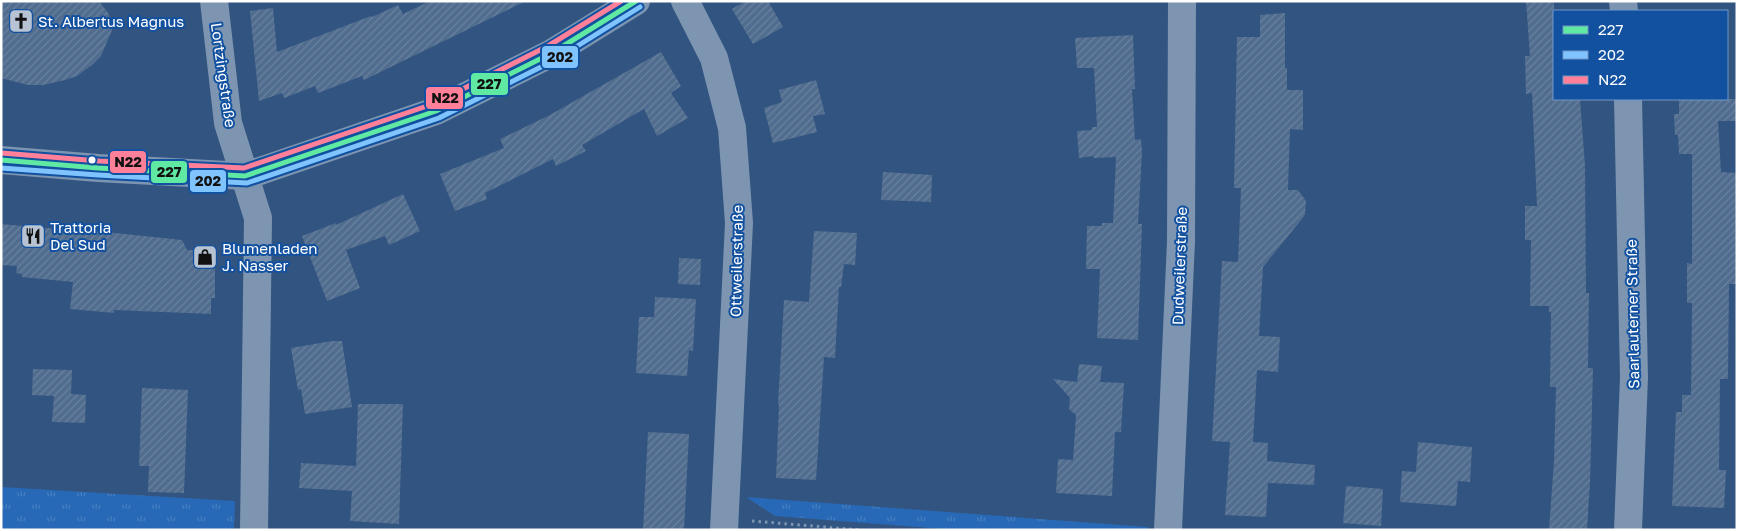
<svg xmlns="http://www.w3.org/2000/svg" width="1738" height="531" font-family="'Golos Text',sans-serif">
  <defs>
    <pattern id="grass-tufts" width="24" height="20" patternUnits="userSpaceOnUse" patternTransform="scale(1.25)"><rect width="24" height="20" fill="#2769b6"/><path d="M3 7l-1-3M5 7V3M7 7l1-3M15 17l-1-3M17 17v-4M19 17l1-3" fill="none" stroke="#4780c1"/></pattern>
    <pattern id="building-hatch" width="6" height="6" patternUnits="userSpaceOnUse" patternTransform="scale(1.25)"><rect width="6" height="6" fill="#506c8e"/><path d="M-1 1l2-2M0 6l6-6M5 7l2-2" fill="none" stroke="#6a829f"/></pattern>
  </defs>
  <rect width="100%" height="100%" fill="#325480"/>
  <!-- grass -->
  <g fill="url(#grass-tufts)">
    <polygon points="1,487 235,501 234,528 231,530 1,530"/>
    <polygon points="746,497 1148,527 1148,530 956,530 775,516"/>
  </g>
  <!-- building -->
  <g fill="url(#building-hatch)">
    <polygon points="1,1 99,1 109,14 112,30 101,56 92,65 77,76 65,80 43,85 28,85 1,78"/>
    <polygon points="430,1 526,1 364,80 362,76 318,93 315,86 284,98 282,93 259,101 250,11 273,8 277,52 371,16 372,17 398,5 403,14"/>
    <polygon points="746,1 768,1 783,27 753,44 732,9"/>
    <polygon points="1526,1 1554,1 1554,99 1580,99 1585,166 1586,293 1589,293 1588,368 1593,368 1590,483 1587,530 1549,530 1554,461 1556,387 1550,387 1551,312 1549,312 1549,306 1530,306 1531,240 1525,240 1525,206 1537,206 1532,93 1526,94 1525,56 1530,56"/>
    <polygon points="1285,13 1285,68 1287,68 1287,90 1303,90 1303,130 1290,129 1288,190 1298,190 1306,201 1305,215 1263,267 1259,336 1280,337 1278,372 1257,370 1253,442 1268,443 1267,461 1315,465 1314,485 1268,483 1266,517 1225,515 1230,442 1212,441 1222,261 1238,262 1241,188 1234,188 1237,37 1260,37 1260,15"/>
    <polygon points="1133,35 1135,89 1132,89 1135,140 1141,139 1142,152 1138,224 1142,224 1138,340 1097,338 1100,269 1086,269 1087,226 1102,226 1102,223 1113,223 1116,157 1094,158 1093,156 1079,158 1077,131 1092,130 1092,127 1097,127 1094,68 1077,68 1075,38"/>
    <polygon points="661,52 681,86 671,93 688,118 657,136 644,109 582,145 586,151 556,166 553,159 485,193 487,199 455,211 440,174 504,148 500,139 548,116"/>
    <polygon points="816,80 825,114 813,116 817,132 773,143 764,108 782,102 779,90"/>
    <polygon points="1679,99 1737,99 1737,121 1718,121 1721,172 1737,173 1737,284 1729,284 1728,379 1720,379 1719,470 1726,470 1724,508 1672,506 1676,412 1682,412 1682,395 1691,395 1692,303 1687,303 1687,263 1692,264 1692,154 1679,154 1678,135 1675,135 1674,114 1679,114"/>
    <polygon points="883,172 932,175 931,202 881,200"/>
    <polygon points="403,194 420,231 389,245 385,236 346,250 360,288 327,301 302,236 336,223 336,225"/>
    <polygon points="1,224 78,231 77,229 182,240 187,250 215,251 215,298 211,298 211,314 114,310 114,313 70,309 73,282 22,277 22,274 16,273 17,266 1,265"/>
    <polygon points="814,231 857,233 855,265 844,264 841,287 839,287 835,358 824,357 816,480 776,478 779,405 778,404 784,300 809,302"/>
    <polygon points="679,258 701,259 700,285 678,284"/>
    <polygon points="655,297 696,299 693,351 689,350 687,376 636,373 639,317 654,317"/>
    <polygon points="332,341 342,341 352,407 305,414 301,389 298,390 291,348"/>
    <polygon points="1079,364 1102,366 1100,382 1124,383 1121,432 1115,432 1112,496 1056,493 1058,459 1073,460 1076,415 1069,409 1070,398 1053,379 1077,382"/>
    <polygon points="33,369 72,370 71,394 86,395 85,423 52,422 54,396 32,395"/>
    <polygon points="142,388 188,390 184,493 148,492 149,466 139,466"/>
    <polygon points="358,404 403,404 399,524 350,521 352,491 299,488 301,463 356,466"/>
    <polygon points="648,432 689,434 684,530 643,530"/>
    <polygon points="1418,442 1472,447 1470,482 1458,481 1456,506 1400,502 1402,471 1416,472"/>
    <polygon points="1346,486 1383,489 1381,526 1343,523"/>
  </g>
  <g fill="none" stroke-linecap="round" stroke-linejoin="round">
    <!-- path -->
    <polyline stroke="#7d95b0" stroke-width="3" stroke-dasharray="2.5 4" stroke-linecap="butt" points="752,521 861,530"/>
    <!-- minor -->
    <g stroke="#7d95b0" stroke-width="28">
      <polyline points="214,1 228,123 258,218 254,530"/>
      <polyline points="685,1 714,58 732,128 739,223 724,530"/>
      <polyline points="1623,1 1624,11"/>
      <polyline points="1628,99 1634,377 1628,530"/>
      <polyline points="1,160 98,168 245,176 436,111 552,53 636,1"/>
      <polyline points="1168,530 1181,241 1182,1"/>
    </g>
    <defs>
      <polyline id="bus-1" points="1,160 98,168 245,176 436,111 552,53 636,1"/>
      <polyline id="bus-2" points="1,168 98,175 247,183 439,118 555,60 640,7"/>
      <polyline id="bus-3" points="2,153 99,161 244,168 433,104 548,46 621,1"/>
    </defs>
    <!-- bus-1 casing -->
    <use href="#bus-1" stroke="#1251a0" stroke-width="9"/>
    <!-- bus-2 casing -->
    <use href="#bus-2" stroke="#1251a0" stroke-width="9"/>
    <!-- bus-3 casing -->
    <use href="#bus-3" stroke="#1251a0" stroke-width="9"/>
    <!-- bus-1 -->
    <use href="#bus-1" stroke="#60e9a3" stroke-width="5"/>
    <!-- bus-2 -->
    <use href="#bus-2" stroke="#80c4ff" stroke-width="5"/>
    <!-- bus-3 -->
    <use href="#bus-3" stroke="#ff8098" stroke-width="5"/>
  </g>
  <!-- icons -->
  <defs>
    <symbol id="church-square" viewBox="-11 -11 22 22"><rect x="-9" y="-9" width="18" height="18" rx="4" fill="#b7c3d3" stroke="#1251a0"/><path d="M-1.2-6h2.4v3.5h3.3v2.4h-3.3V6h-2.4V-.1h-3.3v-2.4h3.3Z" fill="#111"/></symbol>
    <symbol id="restaurant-square" viewBox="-11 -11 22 22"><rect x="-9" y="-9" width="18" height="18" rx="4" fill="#b7c3d3" stroke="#1251a0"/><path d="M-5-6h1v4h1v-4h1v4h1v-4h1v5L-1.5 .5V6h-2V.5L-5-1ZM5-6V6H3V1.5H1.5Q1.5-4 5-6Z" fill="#111"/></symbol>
    <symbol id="shop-square" viewBox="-11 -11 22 22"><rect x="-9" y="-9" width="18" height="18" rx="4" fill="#b7c3d3" stroke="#1251a0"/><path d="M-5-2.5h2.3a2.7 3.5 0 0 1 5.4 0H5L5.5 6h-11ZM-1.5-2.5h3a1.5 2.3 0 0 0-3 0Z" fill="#111"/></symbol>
  </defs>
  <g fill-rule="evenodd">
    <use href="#church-square" x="7" y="7" width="28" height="28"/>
    <use href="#restaurant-square" x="19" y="222" width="28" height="28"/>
    <use href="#shop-square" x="191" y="243" width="28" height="28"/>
  </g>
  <!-- markers -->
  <circle fill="#fff" stroke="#1251a0" stroke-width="2" cx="92" cy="160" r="4.5"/>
  <g text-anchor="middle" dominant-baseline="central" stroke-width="4" stroke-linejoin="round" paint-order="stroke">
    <!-- poi labels -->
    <g font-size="15" fill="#fff" stroke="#1251a0" text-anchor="start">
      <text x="38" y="21">St. Albertus Magnus</text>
      <text x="50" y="227">Trattoria<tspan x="50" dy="17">Del Sud</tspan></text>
      <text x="222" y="248">Blumenladen<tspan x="222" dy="17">J. Nasser</tspan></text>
    </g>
    <!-- street labels -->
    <g font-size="15" fill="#fff" stroke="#1251a0">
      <text transform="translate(224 75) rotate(82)">Lortzingstraße</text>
      <text transform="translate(736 261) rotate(-89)">Ottweilerstraße</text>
      <text transform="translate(1179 266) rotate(-88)">Dudweilerstraße</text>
      <text transform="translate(1632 314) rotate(-91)">Saarlauterner Straße</text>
    </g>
  </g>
  <g stroke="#1251a0" stroke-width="2">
    <rect x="541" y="45" width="38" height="24" rx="5" fill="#80c4ff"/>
    <rect x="470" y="72" width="39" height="24" rx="5" fill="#60e9a3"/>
    <rect x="425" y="86" width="39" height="24" rx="5" fill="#ff8098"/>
    <rect x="109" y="150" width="38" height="24" rx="5" fill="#ff8098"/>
    <rect x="150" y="160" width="38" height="24" rx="5" fill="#60e9a3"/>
    <rect x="189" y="169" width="38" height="24" rx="5" fill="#80c4ff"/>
  </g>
  <g font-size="14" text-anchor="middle" font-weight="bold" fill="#111">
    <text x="560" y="62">202</text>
    <text x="489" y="89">227</text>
    <text x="445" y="103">N22</text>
    <text x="128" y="167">N22</text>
    <text x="169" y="177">227</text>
    <text x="208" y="186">202</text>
  </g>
  <!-- border -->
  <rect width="1738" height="531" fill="none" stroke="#ffffff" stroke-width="5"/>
  <!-- legend -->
  <rect x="1553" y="10" width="175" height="90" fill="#1251a0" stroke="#7197c6"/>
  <rect x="1563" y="26" width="25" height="8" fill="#60e9a3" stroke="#7197c6"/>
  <text x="1598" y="35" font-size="15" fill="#ffffff">227</text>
  <rect x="1563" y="51" width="25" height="8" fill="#80c4ff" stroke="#7197c6"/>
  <text x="1598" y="60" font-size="15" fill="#ffffff">202</text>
  <rect x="1563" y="76" width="25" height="8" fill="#ff8098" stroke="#7197c6"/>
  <text x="1598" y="85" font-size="15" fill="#ffffff">N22</text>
</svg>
